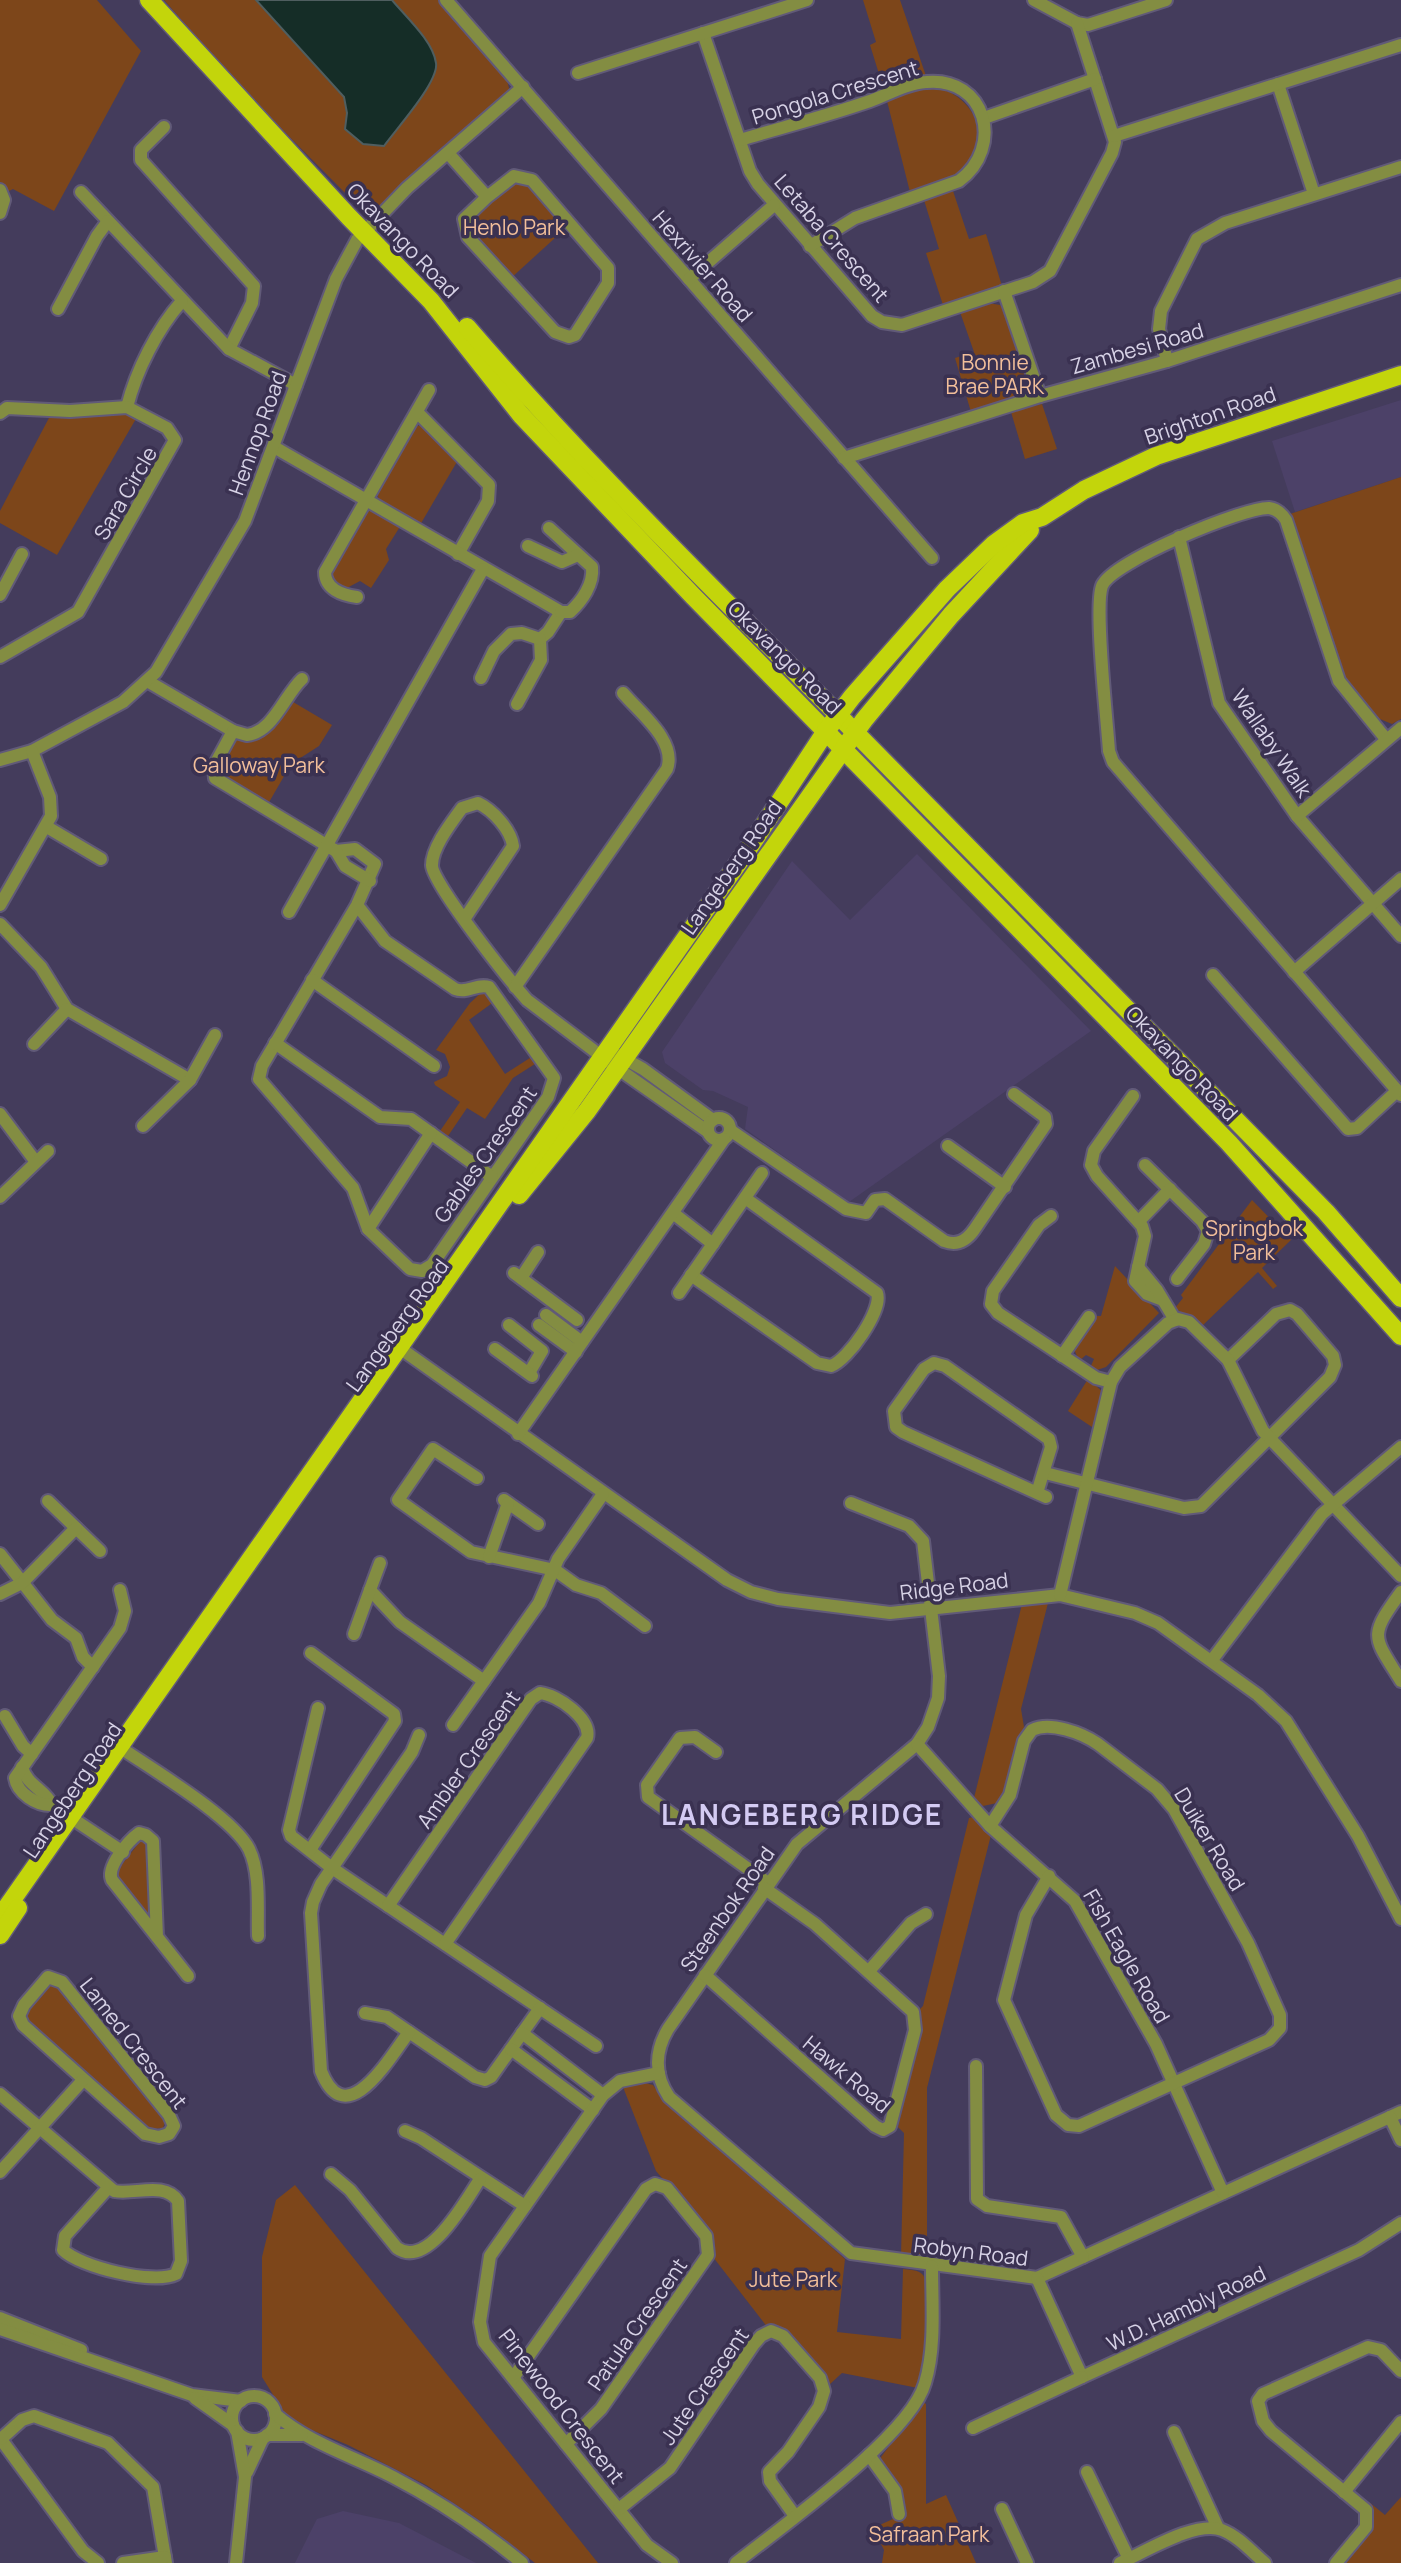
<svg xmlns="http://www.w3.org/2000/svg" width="1401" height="2563" font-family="Manrope,sans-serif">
  <rect width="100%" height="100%" fill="#443c5c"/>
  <!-- built -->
  <g fill="#4c4168">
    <polygon points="1401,400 1401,477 1295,512 1272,441"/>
    <polygon points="917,854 1091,1031 849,1202 745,1129 748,1107 713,1091 703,1090 665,1063 662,1052 792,861 850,920"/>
    <polygon points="343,2511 399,2523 476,2563 295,2563 317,2519"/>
  </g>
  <!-- green -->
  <g fill="#7d461a">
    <polygon points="0,0 97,0 141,51 54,211 13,189 7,192 0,184"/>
    <polygon points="164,0 438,0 507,80 510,92 380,207 377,204 367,207 351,193 347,195 241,88"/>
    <polygon points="863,0 900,0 926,76 884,90 870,45 876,42"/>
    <path d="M934 88C972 92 996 140 966 169 952 183 928 186 910 192L887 101 911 91Z"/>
    <polygon points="516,182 527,184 567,227 510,279 471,236 470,219"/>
    <polygon points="953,191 969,239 986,234 1002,286 943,305 926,253 939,249 924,200"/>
    <polygon points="988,303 1000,305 1006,312 1028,387 1022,395 971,412 955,358 974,352 960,312"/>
    <polygon points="1042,404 1057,449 1025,459 1011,412"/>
    <polygon points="120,413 137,417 57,555 0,523 0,511 50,416"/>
    <polygon points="421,425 458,460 420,525 379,500 377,493 414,427"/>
    <polygon points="1401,477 1401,719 1392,724 1375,717 1346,682 1290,514"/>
    <polygon points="372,510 401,525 386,549 389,560 371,588 360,581 345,589 332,583 330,570 365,513"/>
    <polygon points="288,699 332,725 319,746 291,764 268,804 221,776 220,765 234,741 267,733"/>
    <polygon points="483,991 487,995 489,992 495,1001 469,1020 505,1074 533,1056 538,1062 513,1078 485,1119 467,1108 448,1136 440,1131 460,1102 435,1085 434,1082 447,1076 450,1067 445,1054 436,1050 470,1003"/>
    <polygon points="1252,1200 1291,1240 1262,1268 1277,1286 1273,1289 1258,1272 1202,1326 1175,1308 1183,1298 1181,1295"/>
    <polygon points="1115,1266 1159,1313 1106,1367 1094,1371 1090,1368 1094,1359 1086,1355 1079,1361 1074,1349 1096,1316 1101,1316"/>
    <polygon points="1088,1379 1103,1392 1095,1429 1068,1411"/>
    <polygon points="1048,1603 1021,1709 1024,1727 1005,1790 997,1803 983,1806 974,1798 1022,1604"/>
    <polygon points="974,1817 991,1835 927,2088 927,2259 901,2256 904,2133 898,2127 920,2035 918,2011 923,2006 969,1818"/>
    <polygon points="142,1839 148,1842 150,1912 146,1913 116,1880 116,1872"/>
    <polygon points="50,1983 59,1985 166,2119 163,2128 147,2130 30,2026 25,2013"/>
    <path d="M645 2083 653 2085 664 2100 845 2259 837 2332 901 2339 903 2269C909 2270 918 2269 923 2275 933 2286 925 2372 918 2388L842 2373 829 2385 824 2376 768 2328 713 2257 715 2245 712 2236 656 2171 623 2087Z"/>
    <polygon points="295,2185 598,2563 535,2563 485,2524 426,2485 348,2445 297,2424 285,2414 262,2377 262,2257 276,2200"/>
    <path d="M923 2402 926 2404V2504L946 2495 976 2563H882L884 2550 873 2528 904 2514C904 2483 884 2478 881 2457Z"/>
    <path d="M1401 2497V2563H1342C1355 2545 1380 2526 1367 2504L1369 2502 1385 2515Z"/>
  </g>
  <!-- water -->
  <path fill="#152d27" stroke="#4f5e60" stroke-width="2" d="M256 0H392C406 17 433 41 436 63 439 82 396 129 384 146L363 144 345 129 347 113 344 97Z"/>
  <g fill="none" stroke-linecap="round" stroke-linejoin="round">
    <defs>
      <g id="minor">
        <polyline points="446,0 932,558"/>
        <polyline points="1034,0 1077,23 1088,25 1166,0"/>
        <polyline points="703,33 750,171 758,184 872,316 882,322 902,325 1033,282 1050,271 1112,153 1115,142 1077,23"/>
        <polyline points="578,73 807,0"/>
        <polyline points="1278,84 1314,194"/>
        <polyline points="984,118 1095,79"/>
        <polyline points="164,127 141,150 141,160 254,286 252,303 229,349"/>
        <polyline points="1114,136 1401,45"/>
        <path d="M740 140C783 127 827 116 870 101 887 95 907 83 926 82 986 76 1005 147 959 181L855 218 810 246"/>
        <polyline points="448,153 487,197 464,219 468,237 555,332 569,337 575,335 608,283 608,268 532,180 514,176 487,197"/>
        <polyline points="0,190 4,200 0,213"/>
        <polyline points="81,192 229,349 296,385"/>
        <polyline points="689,279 774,205"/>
        <polyline points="1004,291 1040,396"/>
        <polyline points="58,309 97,236 108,221"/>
        <polyline points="1167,361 1159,329 1161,311 1197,239 1225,223 1401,167"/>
        <path d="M127 407C136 371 157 329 182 301"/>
        <polyline points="417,412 489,485 488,501 458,554"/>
        <polyline points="0,413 7,408 70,411 127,407 167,428 175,440 78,612 0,657"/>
        <polyline points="274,447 561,612 548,632 540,639 541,660 517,704"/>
        <polyline points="844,458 1040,396 1167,361 1401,285"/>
        <path d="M549 528 592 567C594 584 582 601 570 612H561"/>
        <polyline points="1179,537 1219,703 1297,816 1401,936"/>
        <polyline points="528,546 562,562 578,555"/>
        <polyline points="0,595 22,554"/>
        <path d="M357 597C342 595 325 589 325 572L429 390"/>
        <polyline points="481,678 494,651 511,634 522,633 540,639"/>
        <path d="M149 682 233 731 247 735C273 732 284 696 302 679"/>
        <path d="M233 731 214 766 215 778 336 851 355 849 375 864 357 905 262 1066 259 1079 353 1188 368 1229 410 1269 422 1271 432 1265 548 1097 554 1078 489 987C477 983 467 994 455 989L385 941 357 905"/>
        <path d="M1386 739 1339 681 1286 520C1282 514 1277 509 1269 508 1244 507 1111 562 1102 586 1094 607 1107 721 1109 751L1113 762 1401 1095"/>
        <polyline points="0,760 32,751 123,702 156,672 245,521 336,279 357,240 407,188 523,87"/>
        <polyline points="1297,816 1401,728"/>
        <polyline points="47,827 101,859"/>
        <polyline points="336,851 345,866 370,881"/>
        <polyline points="0,905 51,816 50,797 32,751"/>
        <polyline points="289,912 483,569"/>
        <path d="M465 918 513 846C511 830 493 810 478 803L462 808C452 822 432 847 432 865 431 882 511 982 527 1000L617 1068 707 1131"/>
        <polyline points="0,924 41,967 67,1009 190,1080"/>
        <polyline points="1294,972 1401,879"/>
        <polyline points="1213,975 1348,1129 1357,1128 1397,1091"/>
        <polyline points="312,980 434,1066"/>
        <path d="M515 987 667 769C677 741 640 713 623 693"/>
        <polyline points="275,1043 380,1117 411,1119 492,1177"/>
        <polyline points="34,1044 67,1009"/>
        <polyline points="618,1055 643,1069 713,1120"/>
        <polyline points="1133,1096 1094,1151 1091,1165 1097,1176 1142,1226 1145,1236 1135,1281 1147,1294 1160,1299"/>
        <polyline points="0,1114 36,1162"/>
        <circle cx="719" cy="1129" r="11"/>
        <polyline points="143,1126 190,1080 215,1035"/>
        <path d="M730 1130 846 1209 866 1213 875 1200 885 1199 944 1241C957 1246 966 1241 974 1230L1046 1124 1045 1117 1014 1094"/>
        <polyline points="948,1146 1005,1187"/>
        <polyline points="1145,1165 1202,1221 1208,1231 1204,1244 1177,1279"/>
        <polyline points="0,1197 48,1151"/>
        <polyline points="673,1213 713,1244"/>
        <polyline points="1051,1216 1039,1225 993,1291 991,1304 998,1313 1096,1378 1111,1382"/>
        <polyline points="1139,1221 1170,1189"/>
        <polyline points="368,1229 431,1133"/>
        <polyline points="1138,1267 1157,1290 1175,1320"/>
        <polyline points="514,1273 577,1320"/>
        <path d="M691 1275 817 1363 831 1366C848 1360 883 1310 877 1293L745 1198"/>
        <polyline points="521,1278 538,1252"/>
        <polyline points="679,1293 762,1173"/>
        <polyline points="546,1315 582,1342"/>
        <polyline points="509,1325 542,1351 529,1373"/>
        <polyline points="539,1325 576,1352"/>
        <polyline points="397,1346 727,1580 751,1592 778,1599 890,1613 1060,1595 1135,1613 1158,1623 1258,1695 1286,1721 1358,1836 1401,1919"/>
        <polyline points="495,1349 532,1376"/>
        <polyline points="1062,1356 1089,1317"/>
        <polyline points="518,1434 724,1139"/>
        <polyline points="1045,1473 1184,1508 1201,1506 1330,1377 1335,1365 1333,1356 1297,1314 1290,1310 1276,1314 1228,1360"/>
        <polyline points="477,1478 433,1449 398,1500 471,1552 555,1570 576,1585 601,1593 645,1626"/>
        <polyline points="1037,1493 1051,1447 1049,1439 945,1366 934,1363 924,1369 894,1411 896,1427 903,1432 1037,1493 1046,1497"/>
        <polyline points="504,1500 538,1524"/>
        <polyline points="48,1501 100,1551"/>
        <path d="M851 1503 909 1526 923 1541 939 1676 938 1698 928 1727 917 1744 797 1844 668 2029C655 2051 654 2075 669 2097L851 2253 1037 2278 1401 2112"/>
        <polyline points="0,1554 52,1620 76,1638 83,1657 93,1667"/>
        <polyline points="489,1557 508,1503"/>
        <polyline points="380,1563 370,1590 400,1622 484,1681"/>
        <path d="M1401 1592C1368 1637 1373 1636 1401 1681"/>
        <polyline points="0,1594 22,1583 76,1528"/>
        <polyline points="1060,1595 1111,1382 1120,1367 1168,1323 1178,1319 1189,1322 1228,1360 1263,1431 1401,1576"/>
        <polyline points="354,1634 370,1590"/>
        <polyline points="1212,1660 1322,1514 1401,1447"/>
        <polyline points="318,1708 289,1830 291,1836 332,1868 596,2046"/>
        <polyline points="5,1716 23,1746 32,1754"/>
        <polyline points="453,1725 539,1603 558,1559 603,1494"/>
        <polyline points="917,1744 990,1826 1075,1901 1156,2044 1223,2193"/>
        <path d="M118 1746C150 1768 233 1817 249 1849 261 1874 257 1909 258 1936"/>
        <polyline points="716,1752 695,1737 680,1738 647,1785 648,1797 768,1883"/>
        <path d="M22 1767C27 1786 45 1789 52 1805L123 1852"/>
        <path d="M52 1805C37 1806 17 1793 15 1778L120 1628 125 1611 120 1590"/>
        <path d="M990 1826 1010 1795 1024 1741 1032 1730C1050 1721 1082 1733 1098 1744L1157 1789 1174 1809 1248 1943 1280 2015V2028L1269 2040 1079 2126 1068 2125 1056 2115 1004 2000 1026 1915 1049 1876"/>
        <polyline points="310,1850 395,1721 394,1714 311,1653"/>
        <path d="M388 1906 531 1699 540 1693C558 1695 592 1719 587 1738L445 1944"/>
        <path d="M157 1937 153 1841 146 1835 139 1833C128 1841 106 1867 112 1880L188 1976"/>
        <polyline points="869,1971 911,1923 926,1914"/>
        <polyline points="705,1975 875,2126 883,2130 890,2126 915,2030 913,2012 815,1924 764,1888"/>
        <polygon points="48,1977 62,1982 169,2115 174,2126 169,2134 159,2137 145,2134 23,2025 19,2016 24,2005"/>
        <polyline points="365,2013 387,2017 475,2077 485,2080 491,2077 540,2008"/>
        <path d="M409 2032C390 2057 346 2135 321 2071L311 1913 313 1902 321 1884 412 1752 419 1735"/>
        <polyline points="522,2033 603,2095"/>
        <polyline points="511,2049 593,2110"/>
        <polyline points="976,2066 977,2199 987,2206 1061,2217 1083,2257"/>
        <polyline points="659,2073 620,2081 603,2095 490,2256 480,2322 484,2342 647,2545 672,2563"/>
        <path d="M0 2094 114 2191C134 2195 165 2181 178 2201L181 2261 176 2274C154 2285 80 2267 63 2250L65 2236 108 2188"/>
        <polyline points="1390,2117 1401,2140"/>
        <polyline points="405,2131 421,2138 525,2206"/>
        <polyline points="0,2172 83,2080"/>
        <path d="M331 2174 350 2190 397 2248C428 2270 466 2200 480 2179"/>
        <polyline points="1037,2278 1082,2377 1359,2250 1401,2223"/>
        <polyline points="0,2318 81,2350"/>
        <polyline points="0,2329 192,2395 241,2401"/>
        <polyline points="513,2378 646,2189 655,2184 667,2188 706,2236 708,2255 601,2409 566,2444"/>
        <circle cx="254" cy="2418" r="22"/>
        <polyline points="195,2398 233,2425"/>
        <path d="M275 2414C310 2444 353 2456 393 2477 439 2501 482 2530 522 2563"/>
        <polyline points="973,2428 1082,2377"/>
        <polyline points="1174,2432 1218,2528"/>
        <polyline points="267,2435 302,2435"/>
        <polyline points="0,2438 83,2551 98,2563"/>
        <polyline points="1,2439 22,2420 34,2416 108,2443 153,2487 166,2563"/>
        <polyline points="869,2455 895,2491 899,2514"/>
        <polyline points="247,2472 263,2438"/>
        <polyline points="1087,2472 1129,2559"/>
        <polyline points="1344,2492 1401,2422"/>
        <polyline points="619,2509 670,2468 754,2344 761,2336 771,2331 783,2336 820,2378 824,2391 819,2407 788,2452 769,2472 770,2481 795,2516"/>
        <polyline points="1002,2509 1027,2563"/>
        <polyline points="123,2563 165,2557"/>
        <polyline points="236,2563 245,2477 237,2431"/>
        <path d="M736 2563C781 2527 911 2435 925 2383 936 2347 932 2303 932 2266"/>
        <path d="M1120 2563C1145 2552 1196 2520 1222 2530 1238 2536 1252 2552 1265 2563"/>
        <polyline points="1336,2563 1366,2527 1366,2510 1271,2431 1263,2421 1258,2401 1263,2394 1368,2347 1381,2350 1401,2371"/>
      </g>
      <g id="major">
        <polyline points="149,0 349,217 431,301 521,415 693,596 1229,1143 1401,1336"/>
        <path d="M467 327C584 463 714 589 840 717 1002 882 1164 1046 1326 1212L1401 1298"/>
        <polyline points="519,1195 587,1111 864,720 951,615 1030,530"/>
        <polyline points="0,1917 753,842 826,731 852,697 947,589 994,544 1023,523 1042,517 1084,490 1156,456 1401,375"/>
        <polyline points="0,1935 18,1908"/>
      </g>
    </defs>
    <!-- minor casing -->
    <use href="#minor" stroke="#615a78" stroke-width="16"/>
    <!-- major casing -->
    <use href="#major" stroke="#615a78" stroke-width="21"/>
    <!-- minor -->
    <use href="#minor" stroke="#838d42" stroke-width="12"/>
    <!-- major -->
    <use href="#major" stroke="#c3d50b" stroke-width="18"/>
  </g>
  <g text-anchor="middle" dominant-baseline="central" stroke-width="7" stroke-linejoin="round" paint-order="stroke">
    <!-- street labels -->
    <g font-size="21" fill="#d7d2e6" stroke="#3a3151">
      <text transform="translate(835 92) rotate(-17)">Pongola Crescent</text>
      <text transform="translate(832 238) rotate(49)">Letaba Crescent</text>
      <text transform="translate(403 240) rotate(46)">Okavango Road</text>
      <text transform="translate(703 266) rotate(49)">Hexrivier Road</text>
      <text transform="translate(1137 348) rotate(-16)">Zambesi Road</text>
      <text transform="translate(1210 415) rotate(-19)">Brighton Road</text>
      <text transform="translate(257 433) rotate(-70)">Hennop Road</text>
      <text transform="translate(125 493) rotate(-60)">Sara Circle</text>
      <text transform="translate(785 657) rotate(45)">Okavango Road</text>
      <text transform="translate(1272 743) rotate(56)">Wallaby Walk</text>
      <text transform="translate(731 867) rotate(-55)">Langeberg Road</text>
      <text transform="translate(1182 1063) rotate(46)">Okavango Road</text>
      <text transform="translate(485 1154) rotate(-55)">Gables Crescent</text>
      <text transform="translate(397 1325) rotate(-54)">Langeberg Road</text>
      <text transform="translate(954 1586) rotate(-7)">Ridge Road</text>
      <text transform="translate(468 1759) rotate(-55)">Ambler Crescent</text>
      <text transform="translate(72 1790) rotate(-56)">Langeberg Road</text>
      <text transform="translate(1210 1839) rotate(59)">Duiker Road</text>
      <text transform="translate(727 1909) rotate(-55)">Steenbok Road</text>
      <text transform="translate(1127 1956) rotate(60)">Fish Eagle Road</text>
      <text transform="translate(134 2043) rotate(52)">Lamed Crescent</text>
      <text transform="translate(847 2074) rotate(40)">Hawk Road</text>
      <text transform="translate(971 2251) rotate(7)">Robyn Road</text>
      <text transform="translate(1186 2308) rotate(-25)">W.D. Hambly Road</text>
      <text transform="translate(637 2324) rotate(-55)">Patula Crescent</text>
      <text transform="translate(704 2386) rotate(-55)">Jute Crescent</text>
      <text transform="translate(562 2406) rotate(52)">Pinewood Crescent</text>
    </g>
    <!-- park labels -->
    <g font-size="21" fill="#f2be9a" stroke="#3a3151">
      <text x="514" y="227">Henlo Park</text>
      <text x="995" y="362">Bonnie<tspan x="995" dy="24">Brae PARK</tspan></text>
      <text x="259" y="765">Galloway Park</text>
      <text x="1254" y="1228">Springbok<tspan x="1254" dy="24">Park</tspan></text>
      <text x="793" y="2279">Jute Park</text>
      <text x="929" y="2534">Safraan Park</text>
    </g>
    <!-- district labels -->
    <g font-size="28" font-weight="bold" letter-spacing="2" fill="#d4cbf3" stroke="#3a3151">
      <text x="802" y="1814">LANGEBERG RIDGE</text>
    </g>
  </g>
</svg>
